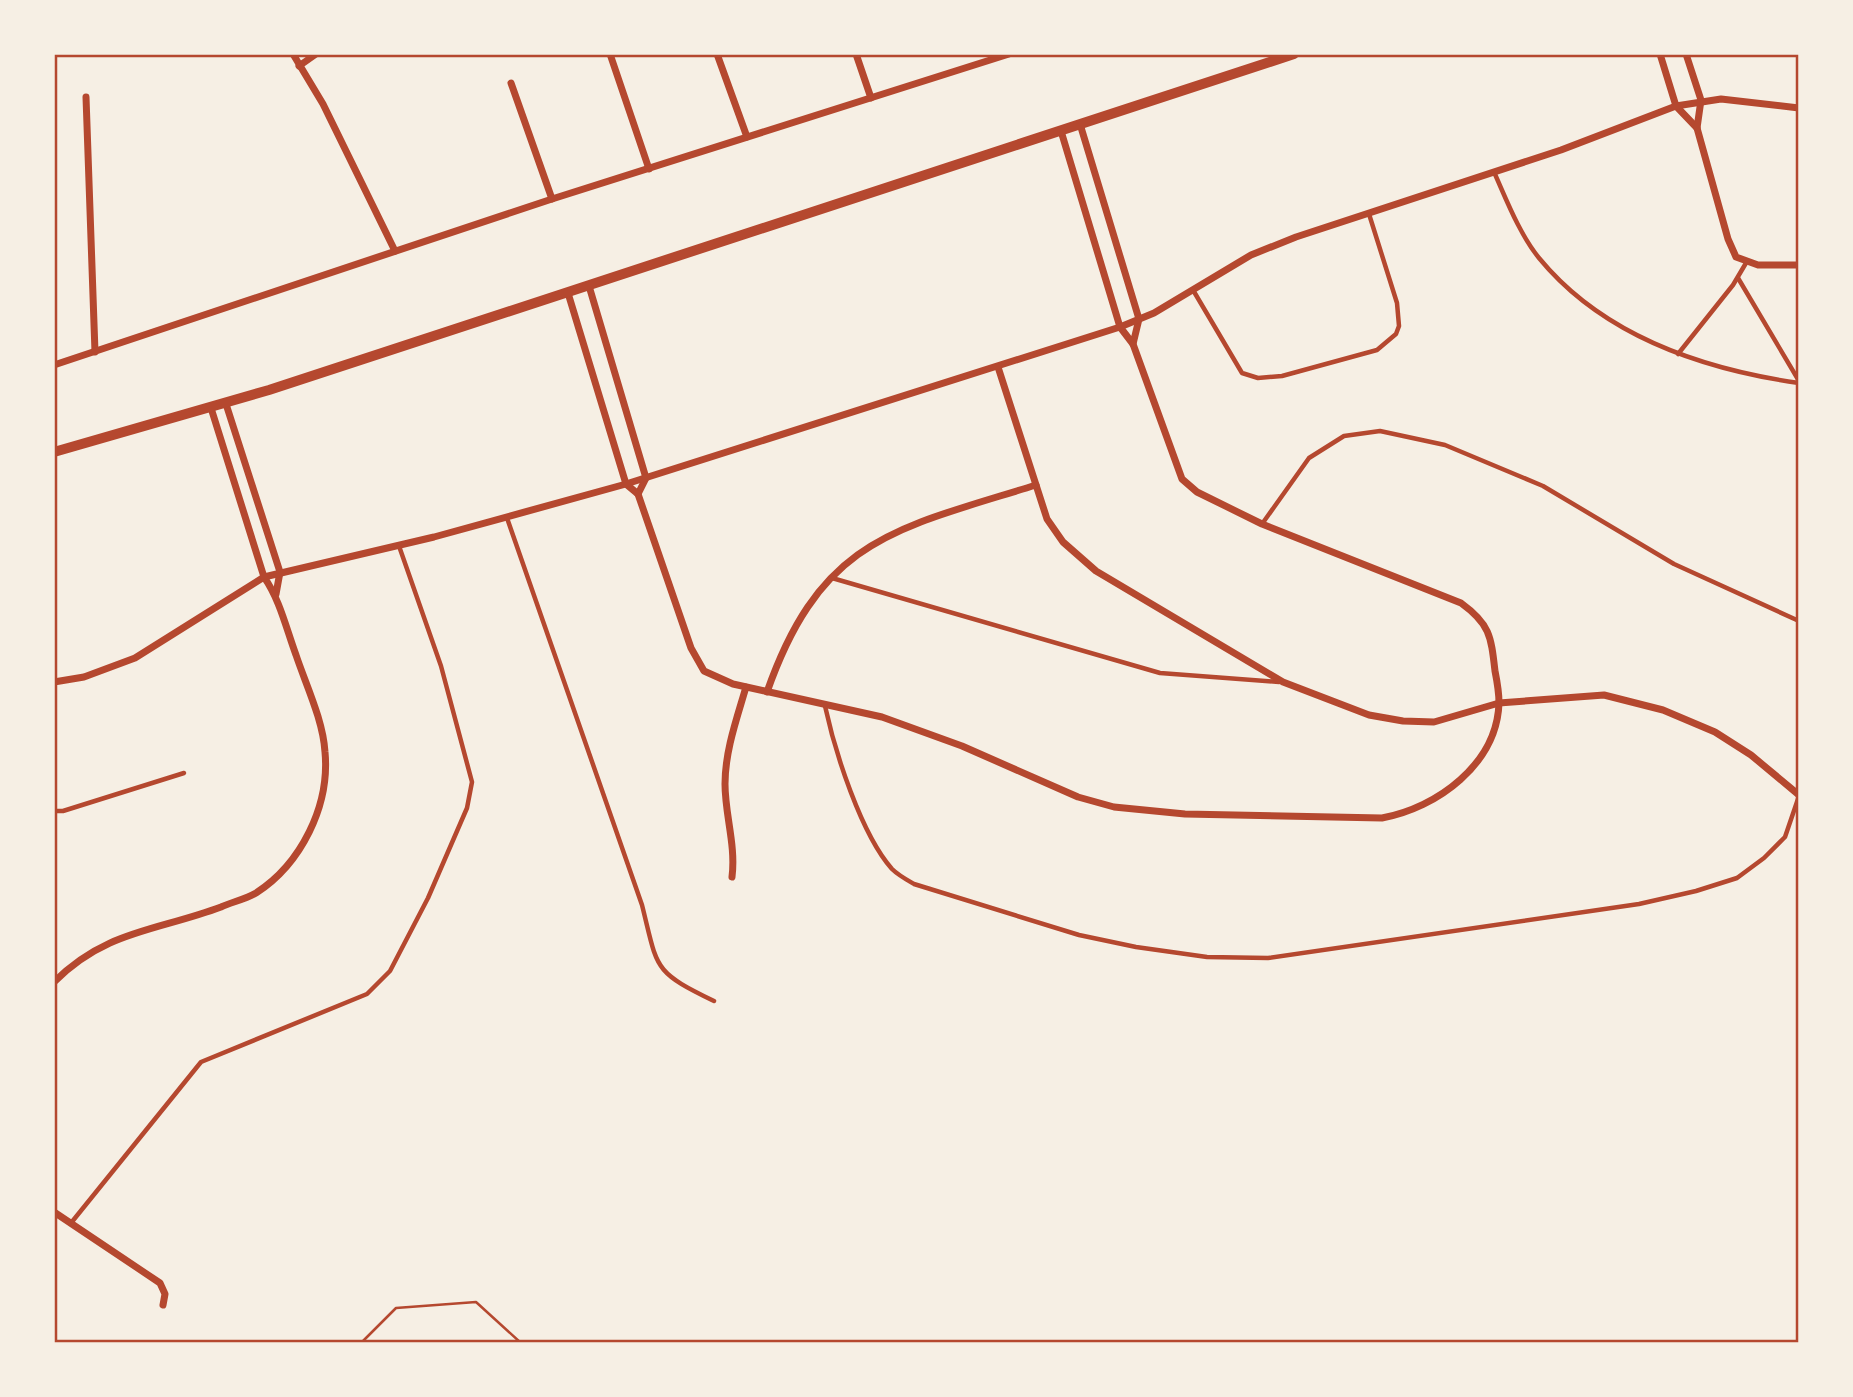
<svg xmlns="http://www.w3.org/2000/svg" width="1853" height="1397" font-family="'PT Sans',sans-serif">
  <rect width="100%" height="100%" fill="#f6efe4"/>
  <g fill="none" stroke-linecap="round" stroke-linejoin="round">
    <!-- path -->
    <polyline stroke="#b5482f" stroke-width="2.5" points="361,1343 396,1308 476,1302 521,1343"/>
    <!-- service -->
    <g stroke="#b5482f" stroke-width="4.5">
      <path d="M1494 172C1507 201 1519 233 1539 258 1603 336 1701 369 1799 383"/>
      <polyline points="1738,278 1799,381"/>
      <polyline points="1193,290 1242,373 1258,378 1282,376 1377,350 1396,334 1399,326 1397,303 1369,214"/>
      <polyline points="1678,354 1733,285 1746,263"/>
      <path d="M507 518 642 905C658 969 652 971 714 1001"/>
      <polyline points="1262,524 1309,458 1344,436 1380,431 1445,445 1543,486 1674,564 1799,621"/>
      <polyline points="832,578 1160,673 1279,682"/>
      <path d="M825 706C835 752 861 834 892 869 898 875 907 880 914 884L1079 935 1136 947 1207 957 1268 958 1639 904 1696 891 1737 878 1764 858 1785 837 1799 796"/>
      <polyline points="54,811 63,811 184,773"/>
      <polyline points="71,1223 201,1062 367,994 390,971 428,898 467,808 472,782 441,666 399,546"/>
    </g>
    <!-- minor -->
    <g stroke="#b5482f" stroke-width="7">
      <polyline points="293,54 323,104 395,251"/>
      <polyline points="610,54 649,169"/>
      <polyline points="717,54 747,137"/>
      <polyline points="856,54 871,98"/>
      <polyline points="1660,54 1676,106 1697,128"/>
      <polyline points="1686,54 1701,100 1697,128 1728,239 1736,257 1758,265 1799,265"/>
      <polyline points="299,66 316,54"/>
      <polyline points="511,83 552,199"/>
      <polyline points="86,97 95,352"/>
      <polyline points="1061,131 1120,327 1133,344 1139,319 1080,124"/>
      <polyline points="589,286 646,478 638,494"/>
      <path d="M568 293 626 484 638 494 691 648 704 671 733 684 882 717 962 746 1078 797 1114 807 1185 814 1382 818C1437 808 1497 764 1499 703 1499 692 1497 681 1495 671 1491 636 1490 624 1461 603L1262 524 1197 492 1182 479 1133 344"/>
      <polyline points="54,365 552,199 1009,54"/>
      <polyline points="998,367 1047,519 1063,542 1096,571 1283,682 1369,715 1403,721 1434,722 1499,703 1604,695 1663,710 1715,732 1751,755 1799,795"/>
      <polyline points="226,404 280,572 276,594"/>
      <polyline points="54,682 84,677 135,658 264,577 434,537 626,484 1120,327 1154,313 1251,255 1296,237 1561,150 1676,106 1721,99 1799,108"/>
      <path d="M767 692C821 538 895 529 1036 485"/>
      <path d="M732 877C736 845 725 815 725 784 725 751 737 718 746 687"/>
      <path d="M54 982C106 930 157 931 221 907 232 902 246 899 256 893 301 864 330 806 325 752 323 720 306 685 296 655 286 628 280 600 264 577L211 408"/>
      <polyline points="54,1212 160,1283 165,1294 163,1305"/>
    </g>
    <!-- tertiary -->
    <polyline stroke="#b5482f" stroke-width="10" points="54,452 269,390 1294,54"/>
  </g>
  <!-- border -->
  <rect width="1853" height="1397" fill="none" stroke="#f6efe4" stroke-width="112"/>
  <rect x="56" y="56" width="1741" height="1285" fill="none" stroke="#b5482f" stroke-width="2.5"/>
</svg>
